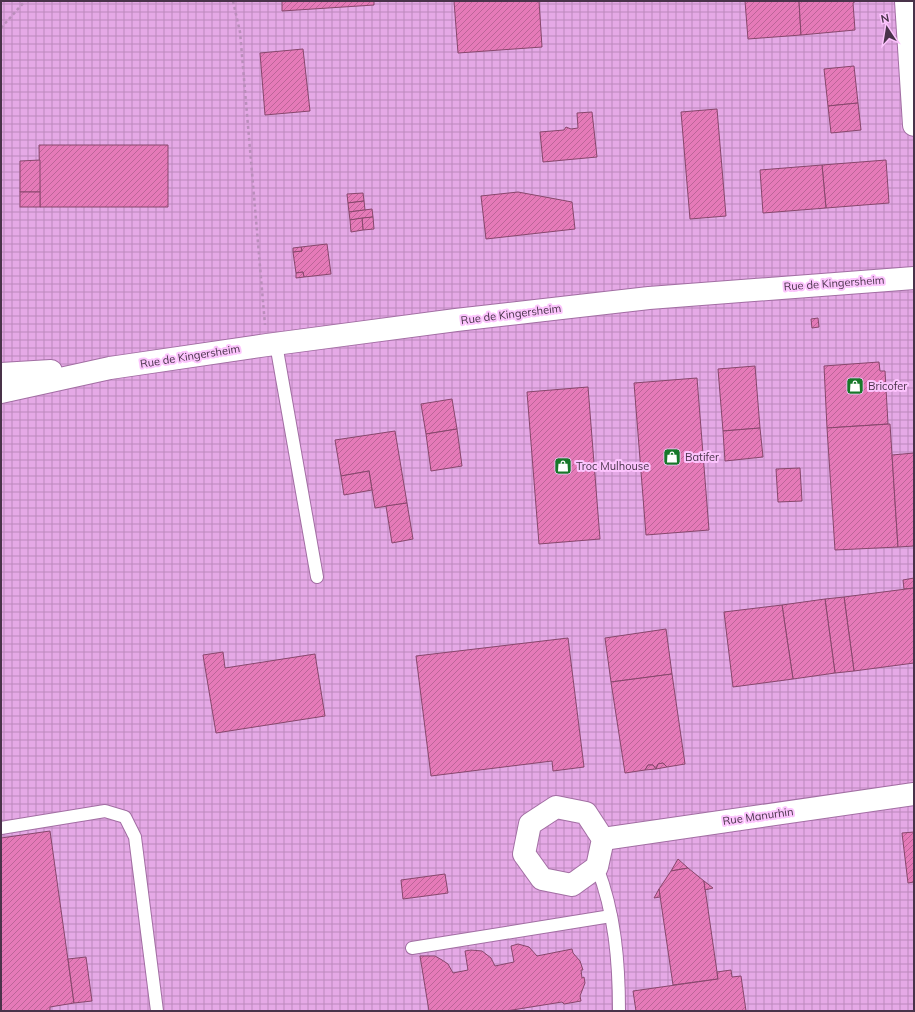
<svg xmlns="http://www.w3.org/2000/svg" width="915" height="1012" font-family="Mulish,sans-serif">
  <defs>
    <pattern id="industrial-grid" width="8" height="8" patternUnits="userSpaceOnUse"><rect width="8" height="8" fill="#e5a9e6"/><path d="M0 4h8M4 0v8" fill="none" stroke="#bc8abc"/></pattern>
    <pattern id="building-hatch" width="6" height="6" patternUnits="userSpaceOnUse"><rect width="6" height="6" fill="#e57ab8"/><path d="M-1 1l2-2M0 6l6-6M5 7l2-2" fill="none" stroke="#bc6598"/></pattern>
  </defs>
  <rect width="100%" height="100%" fill="#efb7f0"/>
  <!-- industrial -->
  <rect fill="url(#industrial-grid)" x="1" y="1" width="913" height="1010"/>
  <!-- building -->
  <g fill="url(#building-hatch)" stroke="#87476c">
    <polygon points="282,1 374,1 374,5 282,11"/>
    <polygon points="454,1 539,1 542,47 458,53"/>
    <polygon points="745,1 799,1 801,35 748,39"/>
    <polygon points="799,1 856,1 853,3 855,30 801,35"/>
    <polygon points="303,49 310,111 265,115 260,53"/>
    <polygon points="854,66 858,103 828,106 824,69"/>
    <polygon points="858,103 861,130 831,133 828,106"/>
    <polygon points="717,109 726,216 690,219 681,112"/>
    <polygon points="592,112 597,157 543,162 540,132 564,130 566,127 571,129 578,128 577,113"/>
    <polygon points="39,145 168,145 168,207 40,207"/>
    <polygon points="40,160 40,192 20,192 20,161"/>
    <polygon points="886,160 889,203 826,208 822,165"/>
    <polygon points="822,165 826,208 763,213 760,170"/>
    <rect x="20" y="192" width="20" height="15"/>
    <polygon points="518,192 572,202 575,229 486,239 481,196"/>
    <polygon points="363,193 364,201 348,203 347,194"/>
    <polygon points="364,201 365,210 349,212 348,203"/>
    <polygon points="372,209 373,217 350,220 349,212"/>
    <polygon points="373,217 374,229 363,230 362,218"/>
    <polygon points="362,218 363,230 351,232 350,220"/>
    <polygon points="327,244 331,274 304,277 303,272 296,273 293,252 302,251 301,247"/>
    <polygon points="301,247 302,251 293,252 293,248"/>
    <polygon points="303,272 304,277 296,278 296,273"/>
    <polygon points="818,318 819,327 812,328 811,319"/>
    <polygon points="879,362 880,371 885,371 888,424 827,428 824,366"/>
    <polygon points="755,366 760,428 723,431 718,369"/>
    <polygon points="697,378 709,530 646,535 634,383"/>
    <polygon points="588,387 600,539 539,544 527,392"/>
    <polygon points="452,399 457,429 426,434 421,404"/>
    <polygon points="890,424 898,547 835,550 827,428"/>
    <polygon points="760,428 763,457 725,461 723,431"/>
    <polygon points="457,429 462,466 431,471 426,434"/>
    <polygon points="395,431 407,503 375,508 369,471 341,476 335,440"/>
    <polygon points="914,453 914,546 898,547 892,455"/>
    <polygon points="800,468 802,501 778,502 776,469"/>
    <polygon points="369,471 372,490 344,495 341,476"/>
    <polygon points="407,503 413,539 392,543 386,506"/>
    <polygon points="914,578 914,588 904,589 903,580"/>
    <polygon points="914,588 914,663 854,671 844,597"/>
    <polygon points="844,597 854,671 835,673 825,599"/>
    <polygon points="825,599 835,673 793,679 782,605"/>
    <polygon points="782,605 793,679 733,687 724,612"/>
    <polygon points="666,629 672,674 611,682 605,638"/>
    <polygon points="568,638 584,767 553,771 552,761 431,776 416,656"/>
    <polygon points="223,652 225,668 315,654 325,716 216,733 203,655"/>
    <polygon points="672,674 685,764 667,767 663,763 658,764 656,769 653,765 648,765 645,770 625,773 611,682"/>
    <polygon points="663,763 667,767 656,769 658,764"/>
    <polygon points="648,765 653,765 656,769 645,770"/>
    <polygon points="50,831 74,1003 50,1007 50,1011 1,1011 1,838"/>
    <polygon points="914,832 914,882 908,883 902,833"/>
    <polygon points="678,859 688,868 671,871"/>
    <polygon points="688,868 704,881 718,979 673,985 659,889 671,871"/>
    <polygon points="445,874 448,893 403,899 401,880"/>
    <polygon points="704,881 713,888 705,890"/>
    <polygon points="659,889 660,897 654,898"/>
    <polygon points="518,944 529,947 537,956 572,949 573,953 580,961 583,970 581,970 582,978 584,977 585,983 580,996 581,1001 564,1004 562,1002 506,1011 429,1011 420,956 435,956 442,960 448,964 453,973 468,970 465,951 471,950 482,951 491,958 495,966 514,962 511,946"/>
    <polygon points="86,957 92,1001 74,1003 68,959"/>
    <polygon points="731,970 732,977 741,976 746,1011 636,1011 633,991 718,979 717,972"/>
  </g>
  <g fill="none" stroke-linecap="round" stroke-linejoin="round">
    <defs>
      <g id="service">
        <polyline points="276,344 317,577"/>
        <polyline points="1,828 105,811 125,817 135,837 157,1011"/>
        <path d="M597 867C615 913 619 962 619 1011"/>
        <polyline points="412,948 611,916"/>
      </g>
      <g id="minor">
        <polyline points="906,1 914,125"/>
        <polygon points="556,807 586,813 603,839 597,867 572,885 542,879 524,854 530,824"/>
        <polyline points="603,839 914,794"/>
      </g>
      <g id="secondary">
        <polyline points="1,374 51,371"/>
        <polyline points="1,392 110,368 267,345 456,320 649,298 914,278"/>
      </g>
    </defs>
    <!-- service casing -->
    <use href="#service" stroke="#a26ea3" stroke-width="14"/>
    <!-- minor casing -->
    <use href="#minor" stroke="#a26ea3" stroke-width="24"/>
    <!-- secondary casing -->
    <use href="#secondary" stroke="#a26ea3" stroke-width="24"/>
    <!-- path -->
    <g stroke="#bb8ebc" stroke-width="2.5" stroke-dasharray="3 3" stroke-linecap="butt">
      <polyline points="233,1 240,32 265,325"/>
      <polyline points="1,28 25,1"/>
    </g>
    <!-- service -->
    <use href="#service" stroke="#fff" stroke-width="12"/>
    <!-- minor -->
    <use href="#minor" stroke="#fff" stroke-width="22"/>
    <!-- secondary -->
    <use href="#secondary" stroke="#fff" stroke-width="22"/>
  </g>
  <!-- icons -->
  <defs>
    <symbol id="shop-square" viewBox="-11 -11 22 22"><rect x="-9" y="-9" width="18" height="18" rx="4" fill="#167829" stroke="#fcc4fd"/><path d="M-5-2.5h2.3a2.7 3.5 0 0 1 5.4 0H5L5.5 6h-11ZM-1.5-2.5h3a1.5 2.3 0 0 0-3 0Z" fill="#fff"/></symbol>
  </defs>
  <g fill-rule="evenodd">
    <use href="#shop-square" x="845" y="376" width="20" height="20"/>
    <use href="#shop-square" x="662" y="447" width="20" height="20"/>
    <use href="#shop-square" x="553" y="456" width="20" height="20"/>
  </g>
  <g text-anchor="middle" dominant-baseline="central" stroke-width="4" stroke-linejoin="round" paint-order="stroke">
    <!-- street labels -->
    <g font-size="11" fill="#49334a" stroke="#fcc4fd">
      <text transform="translate(834 283) rotate(-4)">Rue de Kingersheim</text>
      <text transform="translate(511 314) rotate(-7)">Rue de Kingersheim</text>
      <text transform="translate(190 356) rotate(-9)">Rue de Kingersheim</text>
      <text transform="translate(758 816) rotate(-8)">Rue Manurhin</text>
    </g>
    <!-- poi labels -->
    <g font-size="11" fill="#49334a" stroke="#fcc4fd" text-anchor="start">
      <text x="868" y="386">Bricofer</text>
      <text x="685" y="457">Batifer</text>
      <text x="576" y="466">Troc Mulhouse</text>
    </g>
  </g>
  <!-- border -->
  <rect width="915" height="1012" fill="none" stroke="#49334a" stroke-width="4"/>
  <!-- north arrow -->
  <g transform="translate(887 28) rotate(348)" stroke="#fcc4fd" stroke-width="3" paint-order="stroke">
  <path d="M0-3L7 15L0 10L-7 15Z" fill="#49334a"/>
  <text y="-6" font-size="11" font-weight="bold" text-anchor="middle" fill="#49334a">N</text>
  </g>
</svg>
